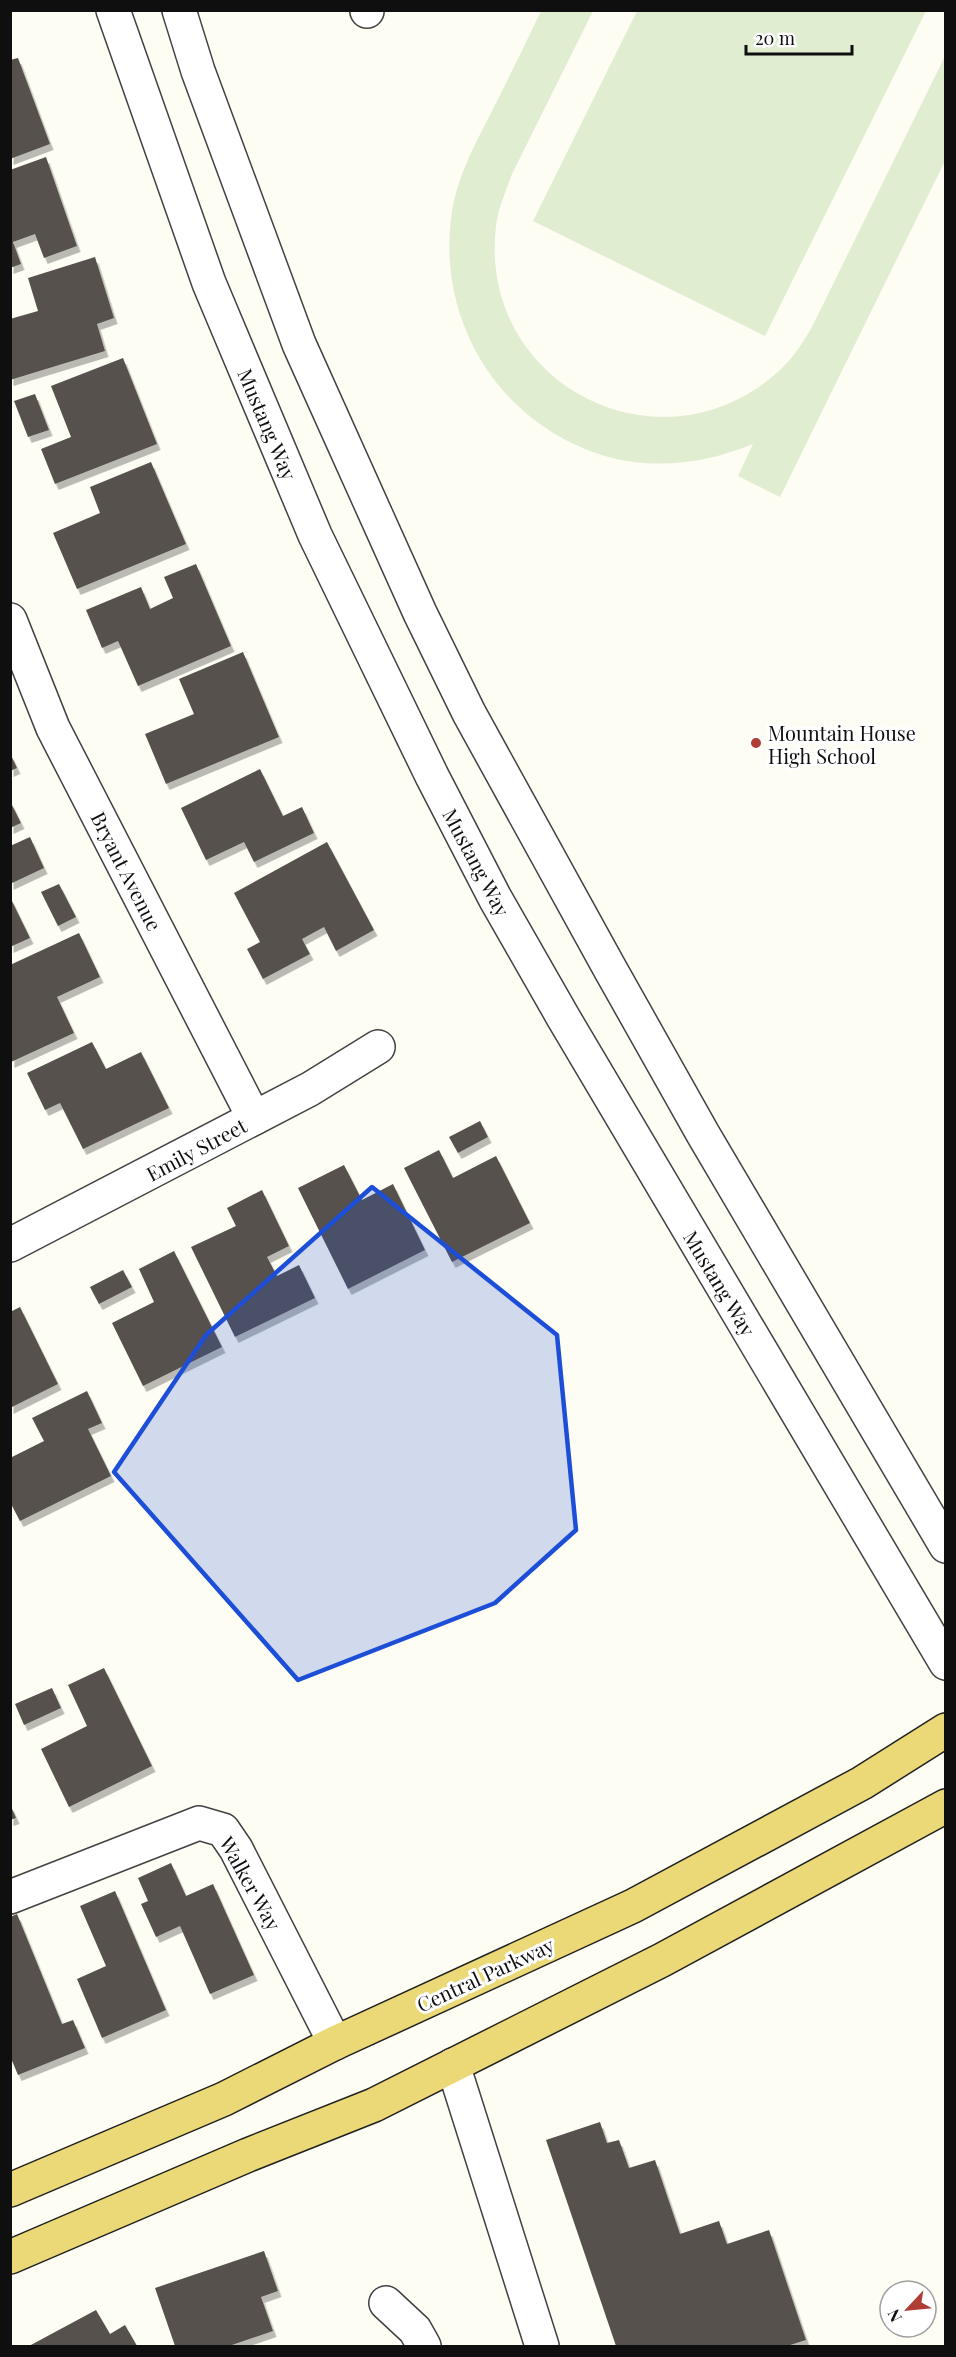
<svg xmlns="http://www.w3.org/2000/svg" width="956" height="2357" font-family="'Playfair Display',serif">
  <defs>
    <filter id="shadow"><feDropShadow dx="3.5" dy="6" stdDeviation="0" flood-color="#0004"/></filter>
  </defs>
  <rect width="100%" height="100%" fill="#fefdf3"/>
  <!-- pitch -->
  <g fill="#e0edd0">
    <path d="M541 11H593L512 174C506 191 498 208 496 226 477 386 664 479 781 369 794 357 804 341 813 325L945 56V161L780 497 738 476 753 444C714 460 675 467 633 462 617 460 600 455 585 449 493 412 439 317 451 219 455 181 474 146 491 113 508 79 525 45 541 11Z"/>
    <polygon points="637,11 926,11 765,336 533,221"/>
  </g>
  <!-- building -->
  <g fill="#57514d" filter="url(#shadow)">
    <polygon points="18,58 50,144 10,159 10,60"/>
    <polygon points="46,157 77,246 44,258 35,234 13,242 21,264 10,268 10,170"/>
    <polygon points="95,257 114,318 97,324 105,351 10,380 10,319 38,311 28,278"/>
    <polygon points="123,358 157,444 55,484 41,449 71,437 51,386"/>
    <polygon points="35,394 49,430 28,437 14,401"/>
    <polygon points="151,462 186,544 77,589 53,533 100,513 90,487"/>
    <polygon points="196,564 231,646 138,686 118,641 102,648 86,610 141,587 150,609 173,598 164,577"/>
    <polygon points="243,652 279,737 166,784 145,734 194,714 179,679"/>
    <polygon points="10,753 17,768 10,771"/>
    <polygon points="260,769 283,816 302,807 314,833 254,862 244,842 206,860 181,808"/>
    <polygon points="10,801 21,823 10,828"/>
    <polygon points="30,837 44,868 10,884 10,846"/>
    <polygon points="327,842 374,930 336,951 324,927 302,939 310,954 263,979 247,949 260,942 234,893"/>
    <polygon points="59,884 76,917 58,926 41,892"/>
    <polygon points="10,897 30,938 10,947"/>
    <polygon points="79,933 100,977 57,997 74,1033 11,1062 10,965"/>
    <polygon points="92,1042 106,1069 141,1052 169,1108 83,1149 60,1103 45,1110 27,1073"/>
    <polygon points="480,1121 488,1137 458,1153 449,1137"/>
    <polygon points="439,1150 453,1178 496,1156 530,1223 452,1262 404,1168"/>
    <polygon points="344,1165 362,1200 393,1184 425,1250 348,1289 298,1188"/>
    <polygon points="262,1190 289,1246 267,1257 277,1276 299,1265 315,1298 235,1337 191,1247 236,1226 227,1208"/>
    <polygon points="174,1251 222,1347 143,1386 112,1323 154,1302 139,1269"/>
    <polygon points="123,1270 132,1287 99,1304 90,1287"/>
    <polygon points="20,1307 58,1384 10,1408 10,1312"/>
    <polygon points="87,1391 102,1423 88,1429 111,1476 20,1521 10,1502 10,1458 44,1441 32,1418"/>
    <polygon points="104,1668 152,1766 69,1807 41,1749 87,1726 68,1685"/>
    <polygon points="52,1688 61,1708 24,1725 15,1704"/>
    <polygon points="10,1804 16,1818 10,1820"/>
    <polygon points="171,1863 186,1896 213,1884 254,1975 210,1994 180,1926 156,1937 141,1904 148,1901 138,1878"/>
    <polygon points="115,1891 166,2010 102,2038 77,1979 106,1966 80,1906"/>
    <polygon points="17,1914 62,2024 73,2020 85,2048 18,2075 10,2056 10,1917"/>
    <polygon points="600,2122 607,2143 619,2140 629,2168 655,2160 680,2234 719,2221 727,2244 769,2230 806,2340 787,2346 616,2346 546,2140"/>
    <polygon points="264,2251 278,2291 261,2297 273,2331 229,2346 175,2346 155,2288"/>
    <polygon points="96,2310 110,2334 125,2325 137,2346 29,2346"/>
  </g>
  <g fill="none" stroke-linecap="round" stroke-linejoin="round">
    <defs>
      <g id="minor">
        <polyline points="113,10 209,283 315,535 432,776 495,898 563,1017 946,1663"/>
        <polyline points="179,10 198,71 299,344 420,613 469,713 609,967 703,1134 946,1546"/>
        <polyline points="367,11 367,10"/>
        <polyline points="10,620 53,728 254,1118"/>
        <polyline points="10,1245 310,1089 378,1047"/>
        <polyline points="10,1897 199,1823 223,1830 236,1849 335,2043"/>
        <polyline points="453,2065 542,2346"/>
        <polyline points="386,2303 415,2330 424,2346"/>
      </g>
      <g id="major">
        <polyline points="10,2190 224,2099 335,2043 633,1906 862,1783 946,1730"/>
        <polyline points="10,2257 248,2155 374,2105 662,1960 946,1806"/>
      </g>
    </defs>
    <!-- minor casing -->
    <use href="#minor" stroke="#424242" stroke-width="36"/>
    <!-- major casing -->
    <use href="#major" stroke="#202020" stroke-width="36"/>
    <!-- minor -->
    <use href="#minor" stroke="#fff" stroke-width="33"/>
    <!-- major -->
    <use href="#major" stroke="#ead976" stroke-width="33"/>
  </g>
  <!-- marked area -->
  <path fill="#1d4ed8" fill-opacity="0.2" stroke="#1d4ed8" stroke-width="4.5" stroke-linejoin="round" d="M372 1187 557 1335 576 1530 495 1603 298 1680 114 1472 206 1335Z"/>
  <!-- markers -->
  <circle fill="#b13b35" stroke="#fff" stroke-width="2" cx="756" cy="743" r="6"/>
  <g text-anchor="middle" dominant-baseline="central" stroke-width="6" stroke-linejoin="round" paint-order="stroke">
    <!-- street labels -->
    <g font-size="20" fill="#0f0f0f" stroke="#fff">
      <text transform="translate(268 424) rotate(67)">Mustang Way</text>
      <text transform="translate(477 862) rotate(62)">Mustang Way</text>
      <text transform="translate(127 871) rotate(63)">Bryant Avenue</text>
      <text transform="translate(196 1149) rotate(-28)">Emily Street</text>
      <text transform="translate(720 1283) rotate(59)">Mustang Way</text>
      <text transform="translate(251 1883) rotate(61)">Walker Way</text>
      <text transform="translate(485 1974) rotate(-25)">Central Parkway</text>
    </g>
    <!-- poi labels -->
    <g font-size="20" fill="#0f0f0f" stroke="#fff" text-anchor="start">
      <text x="768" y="732">Mountain House<tspan x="768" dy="23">High School</tspan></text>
    </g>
  </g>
  <!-- border -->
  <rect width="956" height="2357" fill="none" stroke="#0f0f0f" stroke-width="24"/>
  <!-- north arrow -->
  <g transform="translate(908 2309) rotate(244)"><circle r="28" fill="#ffffff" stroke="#9f9f9f" stroke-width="1.5"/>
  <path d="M0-4.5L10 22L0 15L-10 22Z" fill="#b13b35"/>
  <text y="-9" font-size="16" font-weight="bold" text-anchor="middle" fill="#0f0f0f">N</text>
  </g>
  <!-- scale -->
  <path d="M746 45v9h106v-9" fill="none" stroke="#0f0f0f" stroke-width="3"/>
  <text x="755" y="45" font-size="18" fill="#0f0f0f" stroke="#ffffff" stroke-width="4.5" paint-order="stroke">20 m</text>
</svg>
